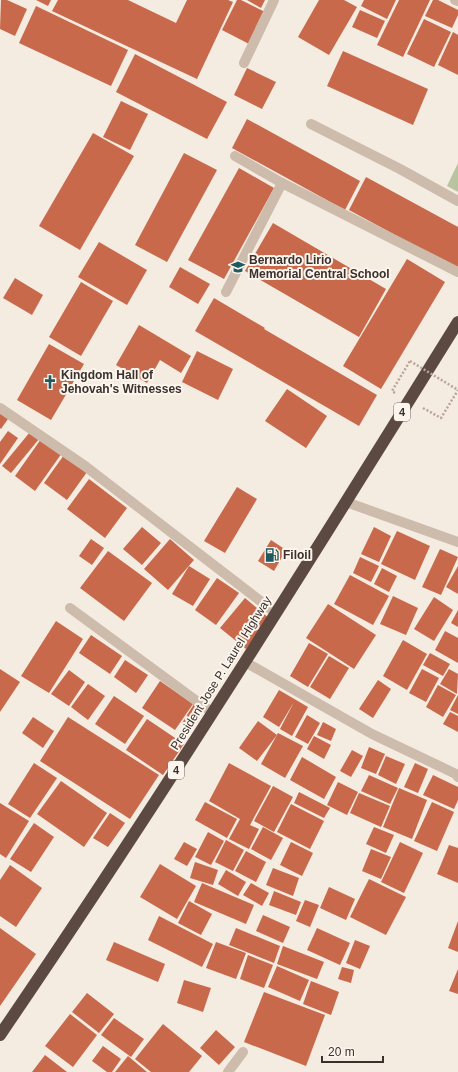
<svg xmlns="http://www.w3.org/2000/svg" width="458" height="1072" font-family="Helvetica,sans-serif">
  <rect width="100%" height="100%" fill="#f4ebe1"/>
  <!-- green -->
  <polygon fill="#b8c4a0" points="458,163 458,192 447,186"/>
  <!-- building -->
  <g fill="#c8694b">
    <polygon points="1,0 7,0 27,9 15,36 0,29"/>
    <polygon points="36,0 51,0 48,6"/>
    <polygon points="58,0 128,0 176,23 187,0 228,0 233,2 197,79 52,11"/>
    <polygon points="237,0 241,0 267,13 251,45 222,30"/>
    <polygon points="247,0 265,0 261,8"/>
    <polygon points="319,0 344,0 357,7 329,55 298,37"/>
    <polygon points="364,0 396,0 387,19 361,6"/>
    <polygon points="399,0 430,0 403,57 377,45"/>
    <polygon points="433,0 438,0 458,10 458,15 452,28 425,16"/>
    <polygon points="36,6 128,50 111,86 19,43"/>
    <polygon points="360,10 385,21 377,38 352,27"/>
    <polygon points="424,19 451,32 434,67 407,54"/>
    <polygon points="453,32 458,35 458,75 438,65"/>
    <polygon points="343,51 428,89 413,125 327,86"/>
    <polygon points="135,54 227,102 207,139 116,92"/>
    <polygon points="247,68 276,82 262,109 234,95"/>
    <polygon points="121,101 148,114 130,150 103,137"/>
    <polygon points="247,119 360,181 345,210 232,148"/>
    <polygon points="93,133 134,156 80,250 39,226"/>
    <polygon points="184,153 217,170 167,262 135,245"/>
    <polygon points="239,168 274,188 224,279 188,260"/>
    <polygon points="366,177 458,227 458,269 349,210"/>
    <polygon points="273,223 386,289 359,337 245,271"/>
    <polygon points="99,242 147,270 127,305 78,277"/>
    <polygon points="407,259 445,282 381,389 343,366"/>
    <polygon points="180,267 210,284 198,304 169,287"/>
    <polygon points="15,278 43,295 32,315 3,298"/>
    <polygon points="81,282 113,301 81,356 49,337"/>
    <polygon points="214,298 265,328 264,329 377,395 359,426 195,331"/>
    <polygon points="139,325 191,356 181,373 160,360 147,383 116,365"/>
    <polygon points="49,344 84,364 51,420 17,400"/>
    <polygon points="197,351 233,369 218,400 182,382"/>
    <polygon points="287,389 327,416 306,448 265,421"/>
    <polygon points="0,410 10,416 1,429 0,428"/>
    <polygon points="8,431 18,438 0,464 0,442"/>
    <polygon points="30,432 39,439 11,473 2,466"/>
    <polygon points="41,439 62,453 35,491 15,476"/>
    <polygon points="64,455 87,472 67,500 44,483"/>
    <polygon points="89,479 127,508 105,538 67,509"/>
    <polygon points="237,487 257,499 225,553 204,541"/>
    <polygon points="142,527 161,543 142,565 123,549"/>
    <polygon points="374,527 391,536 379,562 361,554"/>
    <polygon points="397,531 430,546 415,580 381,564"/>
    <polygon points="91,539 104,548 92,565 79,556"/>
    <polygon points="170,539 194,560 168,590 144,569"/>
    <polygon points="271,540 286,550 274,571 258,561"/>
    <polygon points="440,549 458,557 441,595 422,587"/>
    <polygon points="108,551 152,583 124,621 80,588"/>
    <polygon points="360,557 379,566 371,582 353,573"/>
    <polygon points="189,566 210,579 193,606 172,594"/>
    <polygon points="458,566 458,594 446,587"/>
    <polygon points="382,568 397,576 389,592 374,584"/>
    <polygon points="350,575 389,596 373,625 334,604"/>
    <polygon points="217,578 239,593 216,625 195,610"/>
    <polygon points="393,596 418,608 406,635 380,624"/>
    <polygon points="434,597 453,610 434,641 414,629"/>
    <polygon points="245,598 270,619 246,649 220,628"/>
    <polygon points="328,604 376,635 354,669 306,638"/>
    <polygon points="458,610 458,627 451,623"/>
    <polygon points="56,621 83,639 49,693 21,676"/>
    <polygon points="445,631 458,638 458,663 435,650"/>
    <polygon points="91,635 122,656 110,674 79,653"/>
    <polygon points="403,640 427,654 407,690 383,676"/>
    <polygon points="309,643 328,654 308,687 290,676"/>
    <polygon points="430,653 450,664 443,676 423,665"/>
    <polygon points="329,656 349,668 330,699 310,687"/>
    <polygon points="125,660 148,675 136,693 114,677"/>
    <polygon points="0,669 20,682 0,712"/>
    <polygon points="422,669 439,678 426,702 409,693"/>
    <polygon points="449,669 458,674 457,694 440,684"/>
    <polygon points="69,670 85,682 69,706 51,694"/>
    <polygon points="378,680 391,689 373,718 359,709"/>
    <polygon points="160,681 193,704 175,730 142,708"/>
    <polygon points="88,684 105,696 88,720 71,707"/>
    <polygon points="438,685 456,695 443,717 426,707"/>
    <polygon points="279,690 308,707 292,736 280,729 294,702 279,727 263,717"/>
    <polygon points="458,695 458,714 450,710"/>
    <polygon points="114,696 144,716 125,744 95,724"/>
    <polygon points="194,704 204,710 192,729 182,723"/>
    <polygon points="450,712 458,716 458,732 443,724"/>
    <polygon points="307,715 320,723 308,744 295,737"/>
    <polygon points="33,717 54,731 43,748 22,733"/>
    <polygon points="68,717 159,775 130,819 40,761"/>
    <polygon points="147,719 184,744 163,775 126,750"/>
    <polygon points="258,721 277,735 257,761 239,748"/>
    <polygon points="323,722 336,729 331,741 317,735"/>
    <polygon points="278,733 303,746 285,778 261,764"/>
    <polygon points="314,736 331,745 324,759 307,749"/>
    <polygon points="369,747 385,754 376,774 361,768"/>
    <polygon points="352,750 363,756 351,777 340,771"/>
    <polygon points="386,756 405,764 396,784 378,775"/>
    <polygon points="302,757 336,777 324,799 290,780"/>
    <polygon points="34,763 57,778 30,818 8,804"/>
    <polygon points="229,763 271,786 250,825 259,829 249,849 229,839 240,819 209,801"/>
    <polygon points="415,763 428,769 418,793 404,787"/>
    <polygon points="369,775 398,788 390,804 361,791"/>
    <polygon points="433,775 458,787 458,800 454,809 423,795"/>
    <polygon points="61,781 107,813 84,847 37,814"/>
    <polygon points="338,782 358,792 347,815 327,805"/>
    <polygon points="273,786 293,797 274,832 254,821"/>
    <polygon points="399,788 427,800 412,839 383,827"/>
    <polygon points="299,792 330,808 324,818 294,803"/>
    <polygon points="359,793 390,806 381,827 350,813"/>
    <polygon points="205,802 237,819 227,838 195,820"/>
    <polygon points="432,802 454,812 437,851 414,841"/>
    <polygon points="0,803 29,821 6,858 0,854"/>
    <polygon points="291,804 324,821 310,849 277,832"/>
    <polygon points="110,813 125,823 108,847 93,838"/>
    <polygon points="34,823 54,837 31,872 10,859"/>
    <polygon points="263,827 283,838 271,860 251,849"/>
    <polygon points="374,827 394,835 386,853 366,844"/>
    <polygon points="208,832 224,841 211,865 195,857"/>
    <polygon points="226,840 244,850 233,871 215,862"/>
    <polygon points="184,842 197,849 187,866 174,859"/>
    <polygon points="291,842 313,853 302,876 280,865"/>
    <polygon points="400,842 423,853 404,893 381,882"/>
    <polygon points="449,845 458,848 458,883 437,874"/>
    <polygon points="371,849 391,857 381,879 362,871"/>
    <polygon points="246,851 266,862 256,882 235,871"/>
    <polygon points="195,862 218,870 213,885 190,878"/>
    <polygon points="160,864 196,886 177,919 140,897"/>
    <polygon points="10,865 42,888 16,927 0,916 0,880"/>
    <polygon points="273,868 299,878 293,896 266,885"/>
    <polygon points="226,870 246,882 238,896 218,884"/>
    <polygon points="369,879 406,897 386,935 350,917"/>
    <polygon points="202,883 254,905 246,924 194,902"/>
    <polygon points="251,883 269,893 262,906 243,895"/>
    <polygon points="329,887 355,899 346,920 320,908"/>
    <polygon points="274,891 301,902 296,915 269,905"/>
    <polygon points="305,900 319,905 310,927 296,921"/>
    <polygon points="189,901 212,914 201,935 178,923"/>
    <polygon points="263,915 290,927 283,943 256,931"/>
    <polygon points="159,916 213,944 202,967 148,940"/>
    <polygon points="458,921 458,952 448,948"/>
    <polygon points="0,928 36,954 0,1006"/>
    <polygon points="236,928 280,946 274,963 229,945"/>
    <polygon points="317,928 350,943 340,965 307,950"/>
    <polygon points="355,940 370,946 360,969 346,963"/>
    <polygon points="114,942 165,964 158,982 106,960"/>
    <polygon points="216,942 246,953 236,979 206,968"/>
    <polygon points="283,946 324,962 317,979 277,964"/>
    <polygon points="248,955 273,965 264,988 240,979"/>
    <polygon points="277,966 309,980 300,1001 268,987"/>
    <polygon points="342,967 354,970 351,983 338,979"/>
    <polygon points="458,969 458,994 449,991"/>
    <polygon points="184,980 211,988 203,1012 177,1003"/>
    <polygon points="311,981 339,992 331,1015 303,1004"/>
    <polygon points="264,992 325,1015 306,1066 244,1042"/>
    <polygon points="87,993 114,1014 99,1033 72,1012"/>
    <polygon points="70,1014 97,1035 73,1067 45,1046"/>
    <polygon points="114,1018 144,1039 131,1057 101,1035"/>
    <polygon points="163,1024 202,1056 189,1072 151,1072 135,1059"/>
    <polygon points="216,1030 235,1047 219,1065 200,1048"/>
    <polygon points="103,1046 121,1059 112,1072 107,1072 92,1061"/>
    <polygon points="45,1055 67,1072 32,1072"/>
    <polygon points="128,1056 147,1072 115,1072"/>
  </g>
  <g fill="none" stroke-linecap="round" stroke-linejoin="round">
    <!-- path -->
    <g stroke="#b9a596" stroke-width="2.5" stroke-dasharray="2 2" stroke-linecap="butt">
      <polyline points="395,393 392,391 410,361"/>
      <polyline points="423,408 441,418 458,390"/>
    </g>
    <!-- minor -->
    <g stroke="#cdbbac" stroke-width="10">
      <polyline points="455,0 458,1"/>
      <polyline points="244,63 274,0"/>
      <polyline points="311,124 400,169 458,201"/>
      <polyline points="235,156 282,183 458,272"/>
      <polyline points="226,292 282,183"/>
      <polyline points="0,408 85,466 276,613"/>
      <polyline points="346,502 458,542"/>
      <polyline points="70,608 213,713"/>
      <polyline points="245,662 372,734 456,774 458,777"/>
      <polyline points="228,1072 243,1052"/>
    </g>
    <!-- highway -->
    <path stroke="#5c4a42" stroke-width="12" d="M0 1035C159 802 309 562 458 322"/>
    <!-- path-bridge -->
    <polyline stroke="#b9a596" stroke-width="2.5" stroke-dasharray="2 2" stroke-linecap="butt" points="410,361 458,390"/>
  </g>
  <!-- icons -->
  <defs>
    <symbol id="school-bare" viewBox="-9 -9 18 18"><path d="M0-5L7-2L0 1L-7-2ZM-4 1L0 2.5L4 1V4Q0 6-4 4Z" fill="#1f5a5e" stroke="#fbf5ee" stroke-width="2.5" paint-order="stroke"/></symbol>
    <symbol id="church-bare" viewBox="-9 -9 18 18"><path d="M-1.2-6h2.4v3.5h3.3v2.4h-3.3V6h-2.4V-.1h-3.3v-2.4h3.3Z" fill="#1f5a5e" stroke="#fbf5ee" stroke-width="2.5" paint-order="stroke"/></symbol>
    <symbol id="fuel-bare" viewBox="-9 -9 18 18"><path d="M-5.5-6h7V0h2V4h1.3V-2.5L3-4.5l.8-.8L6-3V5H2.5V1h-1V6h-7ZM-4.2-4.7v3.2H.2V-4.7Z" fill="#1f5a5e" stroke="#fbf5ee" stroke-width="2.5" paint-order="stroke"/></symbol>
  </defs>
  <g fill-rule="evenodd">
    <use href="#school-bare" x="228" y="257" width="20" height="20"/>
    <use href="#church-bare" x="40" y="372" width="20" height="20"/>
    <use href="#fuel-bare" x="262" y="545" width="20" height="20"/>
  </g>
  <g text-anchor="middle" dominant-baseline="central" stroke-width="4" stroke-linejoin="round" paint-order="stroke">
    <!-- shield labels -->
    <g fill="#fbf5ee" stroke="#756b66" stroke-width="1">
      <rect x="394" y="403" width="16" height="18" rx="3"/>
      <rect x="168" y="761" width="16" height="18" rx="3"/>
    </g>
    <g font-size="11" font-weight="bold" fill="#3b302b">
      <text x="402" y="412">4</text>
      <text x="176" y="770">4</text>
    </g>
    <!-- poi labels -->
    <g font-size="12" font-weight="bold" fill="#3b302b" stroke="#fbf5ee" text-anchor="start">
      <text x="249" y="260">Bernardo Lirio<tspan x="249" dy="14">Memorial Central School</tspan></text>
      <text x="61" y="375">Kingdom Hall of<tspan x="61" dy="14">Jehovah's Witnesses</tspan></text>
      <text x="283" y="555">Filoil</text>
    </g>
    <!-- street labels -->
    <g font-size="12" fill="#3b302b" stroke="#fbf5ee">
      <text transform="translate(221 673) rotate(-58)">President Jose P. Laurel Highway</text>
    </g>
  </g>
  <!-- scale -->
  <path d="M322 1056v6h61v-6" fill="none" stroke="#3b302b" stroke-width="2"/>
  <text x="328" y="1056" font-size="12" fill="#3b302b" stroke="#fbf5ee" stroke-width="3" paint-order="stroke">20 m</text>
</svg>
